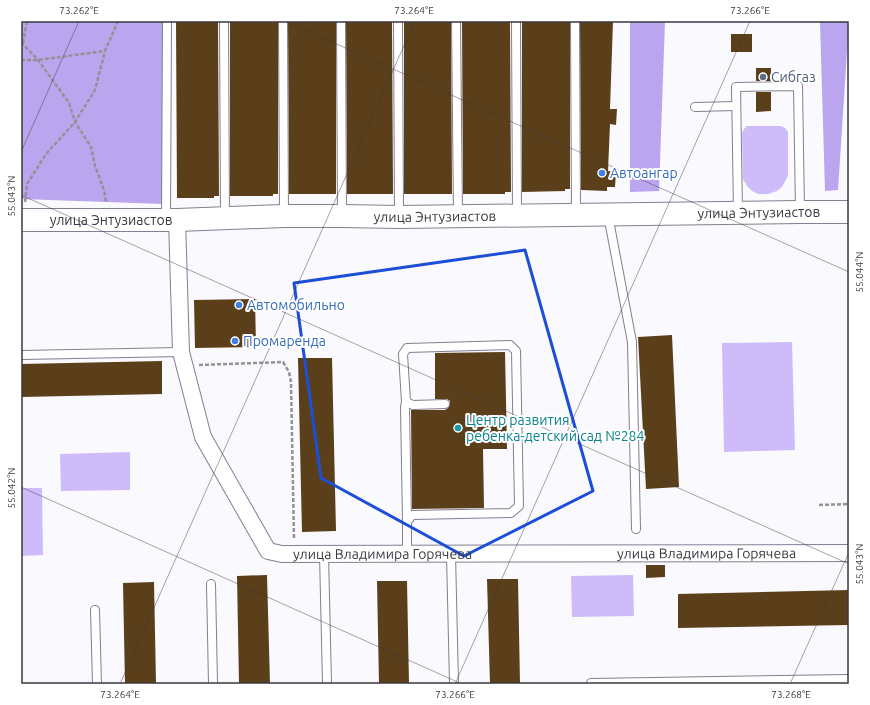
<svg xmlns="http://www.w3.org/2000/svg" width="870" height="705" font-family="Ubuntu,sans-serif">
	<rect width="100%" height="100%" fill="#faf9fd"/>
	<g fill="#cdbcf9">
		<polygon points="747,126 781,126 785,128 788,132 788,176 782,187 777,191 768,194 758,194 752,191 747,186 743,179 742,133 744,129"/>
		<polygon points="792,342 795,450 724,452 722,343"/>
		<polygon points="130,452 130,490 61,491 60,454"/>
		<polygon points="21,488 42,488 43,555 21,556"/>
		<polygon points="633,575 634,616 572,617 571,576"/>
	</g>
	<g fill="#baa5ef">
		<polygon points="21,21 163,21 164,204 21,199"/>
		<polygon points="630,21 665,21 659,191 630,192"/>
		<polygon points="820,21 849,21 838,190 825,191"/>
	</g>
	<g fill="#5a3f1a">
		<polygon points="176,21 218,21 219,196 214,196 214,198 177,198"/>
		<polygon points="230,21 278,21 278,194 273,194 273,196 230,196"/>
		<polygon points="288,21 336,21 336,194 289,194"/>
		<polygon points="346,21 392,21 393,194 347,194"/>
		<polygon points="404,21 451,21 452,194 404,194"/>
		<polygon points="462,21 510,21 511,192 505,192 505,194 463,194"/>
		<polygon points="522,21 570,21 570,189 565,189 565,191 522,192"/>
		<polygon points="580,21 613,21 610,109 617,109 616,125 610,124 608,171 616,172 615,187 607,187 607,191 581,190"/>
		<rect x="731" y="34" width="21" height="18"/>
		<rect x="756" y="68" width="15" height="13"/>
		<polygon points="756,92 771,92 771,111 756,112"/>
		<polygon points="255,299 256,347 195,348 194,300"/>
		<polygon points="672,335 679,487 646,489 638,337"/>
		<polygon points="505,352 507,449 483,449 484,508 412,509 411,410 445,410 448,408 450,404 450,401 447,399 435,399 435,353"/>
		<polygon points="298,358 332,358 336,531 302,532"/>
		<polygon points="162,361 162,394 21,397 21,364"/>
		<polygon points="646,565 665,565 665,577 646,578"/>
		<polygon points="267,575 270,684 239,684 237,576"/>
		<polygon points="487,579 518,579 520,684 490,684"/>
		<polygon points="377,581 407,581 409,684 379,684"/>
		<polygon points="154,582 156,684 125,684 123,583"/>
		<polygon points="849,590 849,625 678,628 678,594"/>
	</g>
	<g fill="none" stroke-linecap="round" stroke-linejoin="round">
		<g stroke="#837e90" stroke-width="10">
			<g id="lane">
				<polyline points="224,21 225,218"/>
				<polyline points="283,21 284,216"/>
				<polyline points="341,21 342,216"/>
				<polyline points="398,21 399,216"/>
				<polyline points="456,21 458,216"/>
				<polyline points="516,21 517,214"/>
				<polyline points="575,21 576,214"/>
				<polyline points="695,107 736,106"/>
				<polyline points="738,212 736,87 798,86 800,211"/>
				<polyline points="608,215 632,342 636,529"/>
				<polyline points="166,220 167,21"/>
				<polyline points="21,355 181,352"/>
				<polyline points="406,402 405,407 407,522"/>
				<polyline points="324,554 327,684"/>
				<polyline points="407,554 407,522 412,515 511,513 519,506 516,351 510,345 407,348 403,354 406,402 413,405 445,404"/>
				<polyline points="451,554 454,684"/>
				<polyline points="211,584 213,684"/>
				<polyline points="95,610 97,684"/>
				<polyline points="591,683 849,679"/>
			</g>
		</g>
		<g stroke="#837e90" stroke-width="18">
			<g id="street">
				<path id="s1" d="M 177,220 L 181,352 L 203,437 L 268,551 L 282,554 L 849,553"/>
			</g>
		</g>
		<g stroke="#837e90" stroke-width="24">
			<g id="secondary">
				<path id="s2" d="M 21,220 L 177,220 L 284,216 L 342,216 L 399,217 L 800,212 L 849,212"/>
			</g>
		</g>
		<g stroke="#939197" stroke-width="2.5" stroke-dasharray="4 2" stroke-linecap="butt">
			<polyline points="21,42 38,60 69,103 75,122 91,147 95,166 104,190 106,202"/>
			<polyline points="23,43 27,21"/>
			<polyline points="21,60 38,60 105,51"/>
			<polyline points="25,202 27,184 46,154 75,122 95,90 105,51 118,21"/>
			<polyline points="199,365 283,362 289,372 291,382 294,539"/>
			<polyline points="819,505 849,504"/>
		</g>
		<use href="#lane" stroke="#fff" stroke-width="8"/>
		<use href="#street" stroke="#fff" stroke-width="16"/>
		<use href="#secondary" stroke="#fff" stroke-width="22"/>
	</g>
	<path fill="none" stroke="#1d4ed8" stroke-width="3" stroke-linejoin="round" d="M 525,250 L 593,491 L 464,556 L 321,478 L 294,283 Z"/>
	<path fill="none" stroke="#3a3840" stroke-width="1" stroke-opacity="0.45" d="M 285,21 L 849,272M 21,152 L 79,21M 21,195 L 849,564M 21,487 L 462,684M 120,684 L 415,21M 455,684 L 750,21M 790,684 L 849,552"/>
	<circle fill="#5c6f8a" stroke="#fff" stroke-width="1.5" cx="763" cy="77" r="4"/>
	<g fill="#3f7fe0" stroke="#fff" stroke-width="1.5">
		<circle cx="602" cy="173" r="4"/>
		<circle cx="239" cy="305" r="4"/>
		<circle cx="235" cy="341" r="4"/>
	</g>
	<circle fill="#0f9aa8" stroke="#fff" stroke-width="1.5" cx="458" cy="428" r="4"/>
	<g text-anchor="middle" stroke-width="4" stroke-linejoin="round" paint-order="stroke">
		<g font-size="14" fill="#4e5e75" stroke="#fff" text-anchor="start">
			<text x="771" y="82">Сибгаз</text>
		</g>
		<g font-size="14" fill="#366cbe" stroke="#fff" text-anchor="start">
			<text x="610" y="178">Автоангар</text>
			<text x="247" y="310">Автомобильно</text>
			<text x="243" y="346">Промаренда</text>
		</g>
		<g font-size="14" fill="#3a3840" stroke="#fff">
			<text dy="5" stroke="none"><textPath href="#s2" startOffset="738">улица Энтузиастов</textPath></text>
			<text dy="5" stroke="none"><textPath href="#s2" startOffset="414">улица Энтузиастов</textPath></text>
			<text dy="5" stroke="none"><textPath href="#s2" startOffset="90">улица Энтузиастов</textPath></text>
			<text dy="5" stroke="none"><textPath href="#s1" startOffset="466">улица Владимира Горячева</textPath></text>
			<text dy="5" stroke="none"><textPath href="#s1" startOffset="790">улица Владимира Горячева</textPath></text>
		</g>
		<g font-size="14" fill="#0d838f" stroke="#fff" text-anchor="start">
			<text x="466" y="425">Центр развития<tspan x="466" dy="16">ребенка-детский сад №284</tspan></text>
		</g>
	</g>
	<rect width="870" height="705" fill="none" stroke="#ffffff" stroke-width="44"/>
	<rect x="22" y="22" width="826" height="661" fill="none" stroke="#3a3840" stroke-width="1.5"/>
	<g font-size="10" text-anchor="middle" fill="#3a3840">
		<text x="79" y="14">73.262°E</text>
		<text x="414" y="14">73.264°E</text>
		<text x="750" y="14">73.266°E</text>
		<text transform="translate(11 196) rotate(-90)" y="4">55.043°N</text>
		<text transform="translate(859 272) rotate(-90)" y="4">55.044°N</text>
		<text transform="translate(11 488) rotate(-90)" y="4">55.042°N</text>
		<text transform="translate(859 564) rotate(-90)" y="4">55.043°N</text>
		<text x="120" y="698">73.264°E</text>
		<text x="455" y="698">73.266°E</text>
		<text x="791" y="698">73.268°E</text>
	</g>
</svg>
